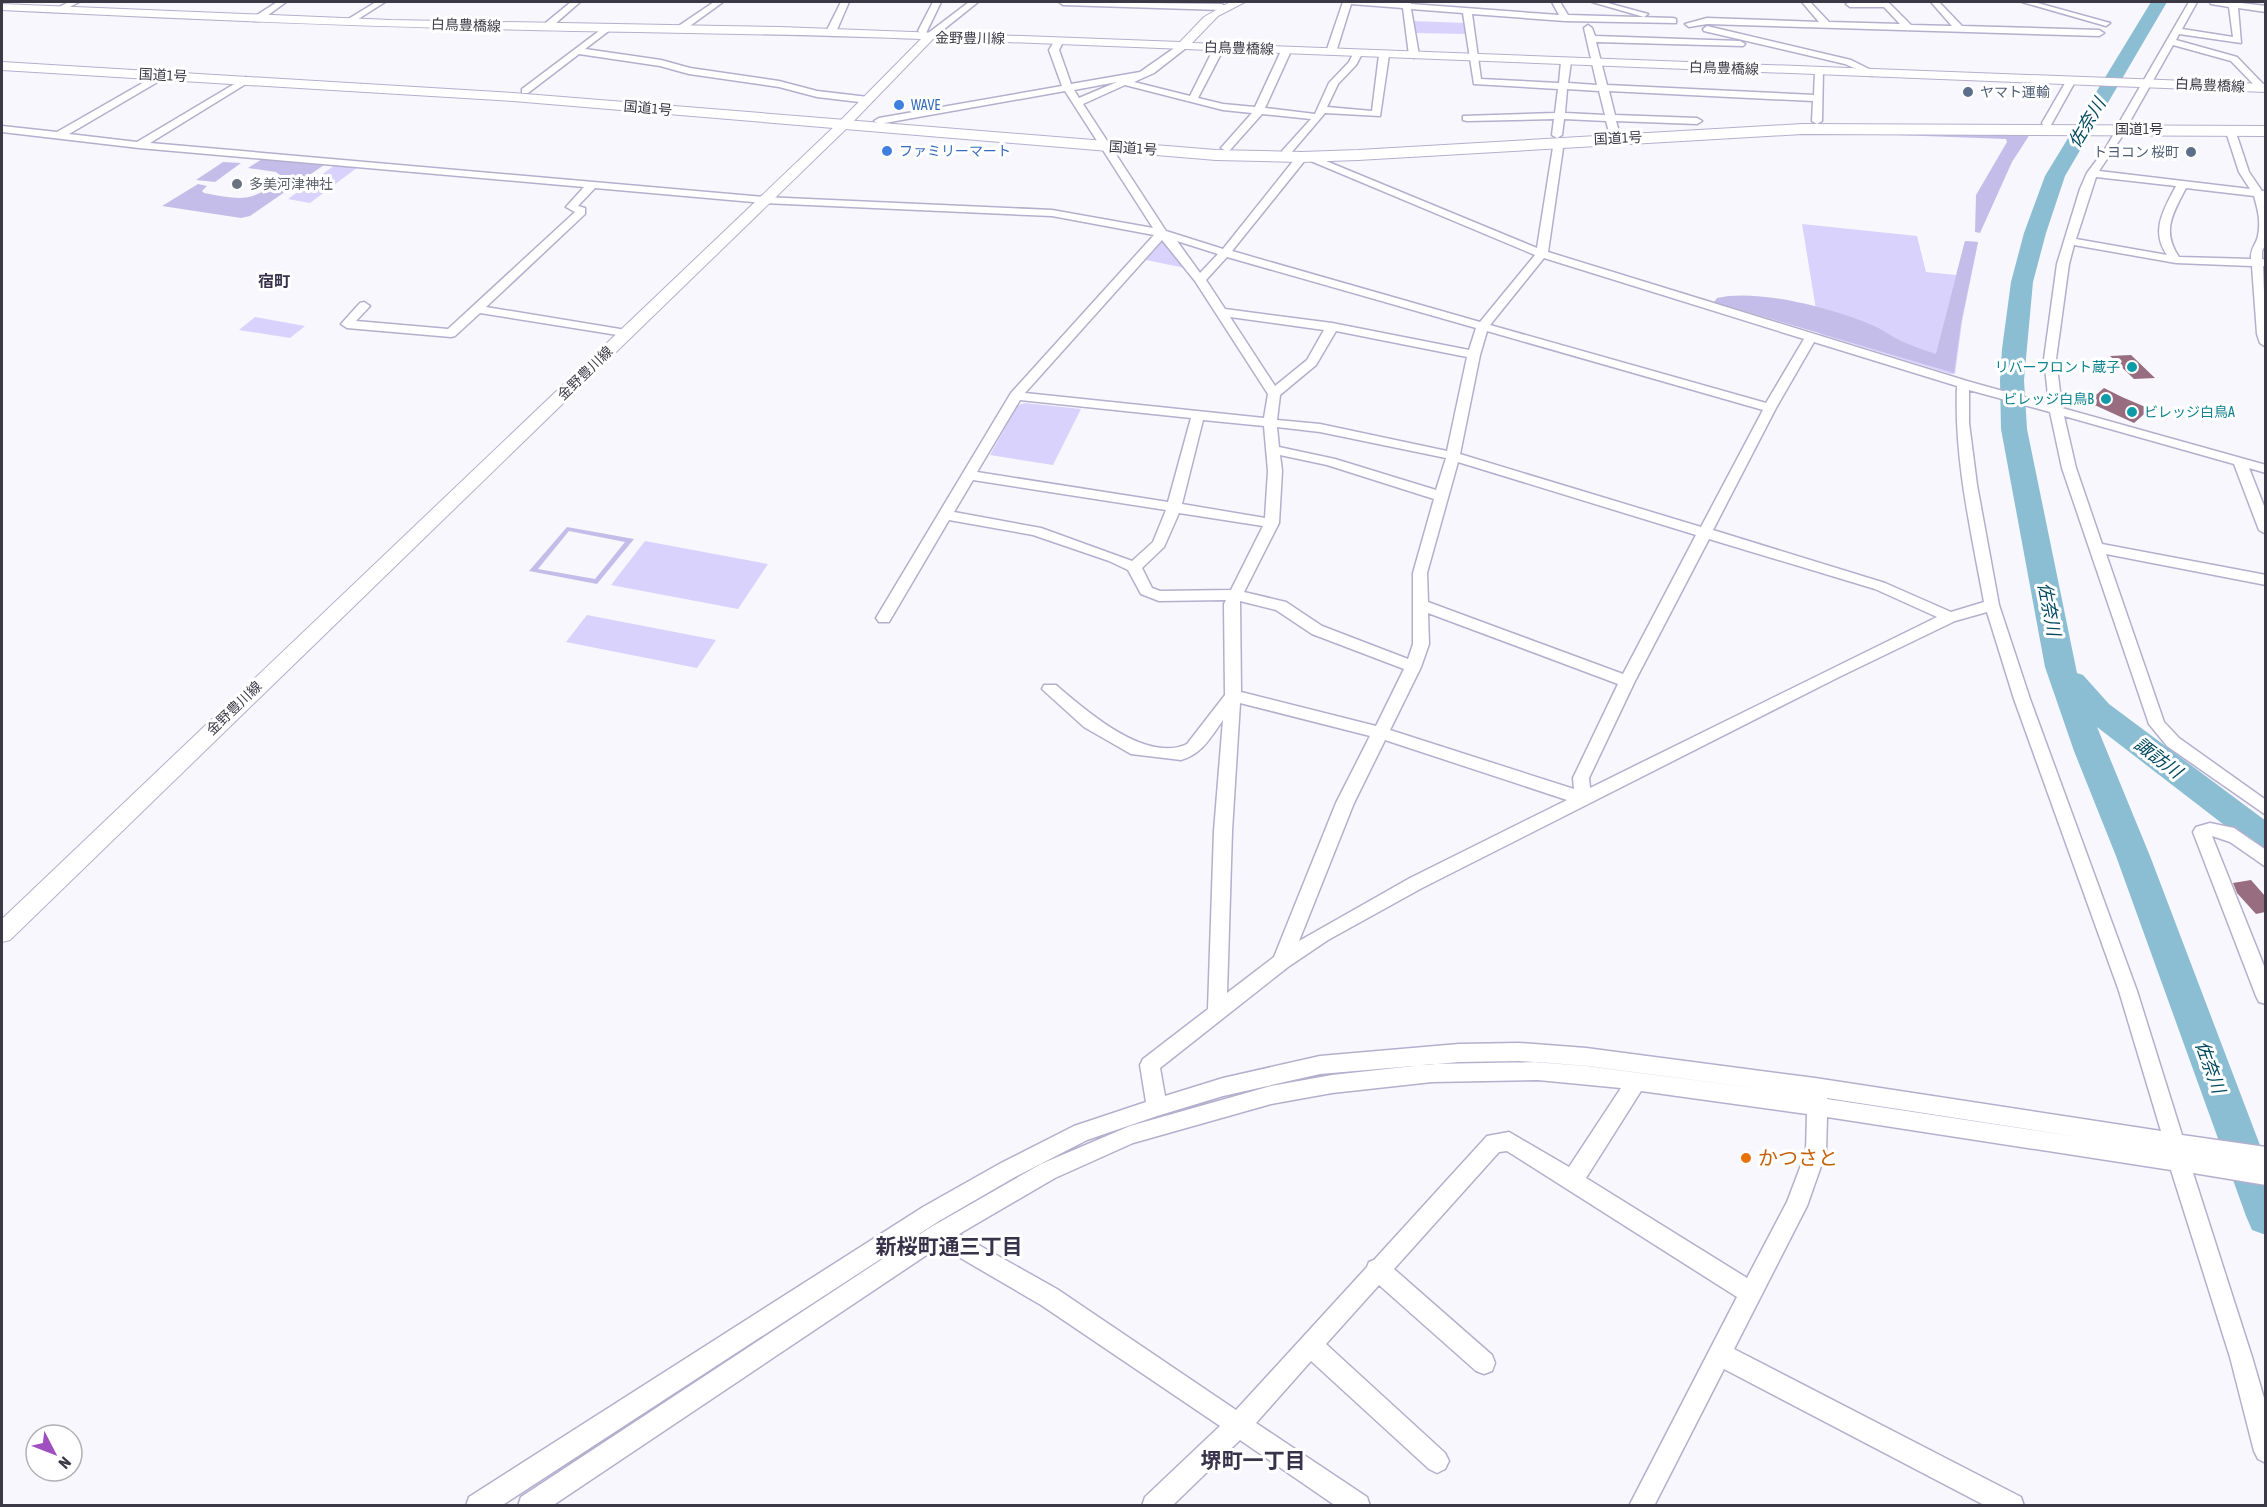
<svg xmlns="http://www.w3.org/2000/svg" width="2267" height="1507" font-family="'Asap Condensed','Noto Sans JP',sans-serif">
	<rect width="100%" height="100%" fill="#f8f7fd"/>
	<g fill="#d9d2fc">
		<polygon points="1412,21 1466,23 1467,34 1414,33"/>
		<polygon points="335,165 358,167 310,203 288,199"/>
		<polygon points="1802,224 1917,236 1926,272 1956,275 1965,241 1978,242 1962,322 1955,374 1951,374 1820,334"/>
		<polygon points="1162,242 1165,242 1185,268 1146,260"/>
		<polygon points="255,317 305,326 290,338 239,330"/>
		<polygon points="1025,403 1081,409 1053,465 990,455 1018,405"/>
		<polygon points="645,541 768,564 738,609 611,585"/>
		<polygon points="587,615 716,640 697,668 566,642"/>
	</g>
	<g fill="#c5bde9" fill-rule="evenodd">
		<polygon points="2032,131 2012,162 1980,233 1975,232 1976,195 2007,142 2006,139 1814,132"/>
		<path d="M 262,159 L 324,165 L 250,216 L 241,218 L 162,206 L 198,184 L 207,186 L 202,191 L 204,193 C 242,200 252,203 282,177 L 276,172 L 248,168 Z"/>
		<polygon points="223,162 241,163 215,182 196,180"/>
		<path d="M 1965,241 L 1978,242 L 1961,323 L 1954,373 L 1714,302 L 1717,298 C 1757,288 1835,309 1872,325 C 1882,329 1891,336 1901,341 C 1912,346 1924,350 1936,354 Z"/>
		<path d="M 567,527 L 634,539 L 597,584 L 529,571 ZM 569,531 L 625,542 L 595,579 L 538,569 Z"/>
	</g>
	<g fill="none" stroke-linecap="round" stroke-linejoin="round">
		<polygon fill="#8bbed3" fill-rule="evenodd" points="2151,2 2167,2 2065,176 2046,233 2033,282 2024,380 2027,429 2077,673 2083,675 2109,704 2266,821 2266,852 2254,848 2097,727 2150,856 2266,1161 2266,1235 2252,1230 2246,1216 2116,856 2074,751 2045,667 2001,429 2000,380 2002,349 2011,282 2024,233 2045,176"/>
	</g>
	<g fill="#986d80">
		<polygon points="2131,355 2155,378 2134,379 2110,356"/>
		<polygon points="2104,388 2122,397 2150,409 2134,423 2088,402"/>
		<polygon points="2251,880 2265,896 2265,912 2256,914 2237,893 2233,883"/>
	</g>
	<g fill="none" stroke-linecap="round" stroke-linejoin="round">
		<g stroke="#b4afcd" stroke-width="3">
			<g id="minor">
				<polygon points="69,2 79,2 60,12 53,10"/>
				<polygon points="277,2 286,2 260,21 254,21 254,17"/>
				<polygon points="376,2 385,2 352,23 345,21"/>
				<polygon points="571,2 580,2 549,29 543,29 543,25"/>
				<polygon points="714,2 723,2 683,31 677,31 677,27"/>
				<polygon points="841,2 849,2 836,32 828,34 826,32"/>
				<polygon points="933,2 941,2 926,33 920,33 918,31"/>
				<polygon points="969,2 978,2 933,38 927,38 927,34"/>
				<polygon points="1059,2 1222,4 1226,7 1222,10 1063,5"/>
				<path d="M 1343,2 L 1410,2 L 1411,4 L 1559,15 L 1552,2 L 1560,2 L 1568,15 L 1673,18 L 1676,19 L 1676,23 L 1565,21 L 1472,14 L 1481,79 L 1559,83 L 1561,62 L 1566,59 L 1571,62 L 1568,83 L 1597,85 L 1584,28 L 1588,25 L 1592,28 L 1595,36 L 1740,41 L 1745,44 L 1743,46 L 1596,42 L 1607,85 L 1814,95 L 1815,72 L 1823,70 L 1822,121 L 1817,124 L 1812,121 L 1813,101 L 1609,91 L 1615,115 L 1697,118 L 1702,121 L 1697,124 L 1616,121 L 1619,132 L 1614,135 L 1609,132 L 1606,121 L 1564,119 L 1562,135 L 1557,138 L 1552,135 L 1554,119 L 1467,121 L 1463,120 L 1463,116 L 1555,113 L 1558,89 L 1474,84 L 1463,13 L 1411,9 L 1419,55 L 1414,58 L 1409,55 L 1403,8 L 1351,4 L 1336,52 L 1328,54 L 1326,52 ZM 1567,89 L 1599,91 L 1605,115 L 1565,113 Z"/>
				<polygon points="1592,2 1604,2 1648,14 1644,17"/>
				<polygon points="1802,2 1810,2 1829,22 1900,24 1884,7 1850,7 1846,4 1850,2 1888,2 1911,25 1952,26 1931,2 1939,2 1962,26 2099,30 2104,33 2099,36 1707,24 1689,27 1685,24 1707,18 1819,22"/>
				<polygon points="2022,2 2034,2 2110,23 2106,26"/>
				<polygon points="2189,2 2197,2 2182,29 2233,37 2229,7 2211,4 2210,2 2233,2 2266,6 2266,12 2238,8 2241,43 2179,34 2176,40 2237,57 2265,86 2266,90 2259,90 2231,61 2173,45 2129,123 2120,125 2119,123"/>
				<polygon points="607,25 610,26 610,30 585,49 661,60 690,68 779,81 817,91 868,97 873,100 868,103 817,97 779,87 689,74 660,66 579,54 528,93 522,93 522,89"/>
				<polygon points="1707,26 1851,60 1877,73 1872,76 1845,64 1704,31 1703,29"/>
				<path d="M 1058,39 L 1063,42 L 1059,50 L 1071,84 L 1140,72 L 1180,44 L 1186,44 L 1186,48 L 1154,73 L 1134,82 L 1190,96 L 1214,48 L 1222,46 L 1224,48 L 1198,98 L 1223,104 L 1255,107 L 1281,51 L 1289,49 L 1291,51 L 1265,108 L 1315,114 L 1329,83 L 1349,62 L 1354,52 L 1357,51 L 1362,54 L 1356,65 L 1338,84 L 1327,107 L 1372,111 L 1379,55 L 1384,52 L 1389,55 L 1380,116 L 1325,113 L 1291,153 L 1287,154 L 1282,151 L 1311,119 L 1262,114 L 1230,150 L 1226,151 L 1221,148 L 1252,113 L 1223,110 L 1125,85 L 1083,104 L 1166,231 L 1223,249 L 1298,155 L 1309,154 L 1537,248 L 1554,141 L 1559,138 L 1564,141 L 1548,252 L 1967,381 L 2049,404 L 2044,359 L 2057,264 L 2080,189 L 2087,173 L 2105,149 L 2118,127 L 2122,126 L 2127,129 L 2099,171 L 2250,189 L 2239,172 L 2227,135 L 2236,133 L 2249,172 L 2262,191 L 2266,191 L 2266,244 L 2262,251 L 2262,259 L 2266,260 L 2266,266 L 2263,266 L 2266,347 L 2260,343 L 2257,334 L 2252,266 L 2176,263 L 2074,245 L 2069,264 L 2056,359 L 2062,408 L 2266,465 L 2266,473 L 2249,468 L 2266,511 L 2266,534 L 2259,530 L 2234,464 L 2064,416 L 2076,468 L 2102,544 L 2266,575 L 2266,585 L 2106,554 L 2164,722 L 2179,738 L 2266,800 L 2266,815 L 2167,746 L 2149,724 L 2062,468 L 2050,412 L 1969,390 L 1969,423 L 1977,485 L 1999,605 L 2030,699 L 2137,991 L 2182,1135 L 2266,1147 L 2266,1185 L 2193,1173 L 2252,1357 L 2266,1405 L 2266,1463 L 2258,1459 L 2254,1451 L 2230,1357 L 2171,1170 L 1827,1117 L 1826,1152 L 1807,1206 L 1734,1349 L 2021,1497 L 2024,1506 L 1986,1506 L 1724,1369 L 1654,1506 L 1629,1506 L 1737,1297 L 1507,1151 L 1499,1152 L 1394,1269 L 1492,1355 L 1495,1363 L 1492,1371 L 1484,1374 L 1476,1371 L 1379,1285 L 1326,1344 L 1445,1453 L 1449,1461 L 1445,1469 L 1437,1473 L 1429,1469 L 1311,1361 L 1256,1423 L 1367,1497 L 1370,1506 L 1336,1506 L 1240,1440 L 1172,1506 L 1142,1506 L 1145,1497 L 1220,1426 L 1041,1305 L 940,1246 L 552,1506 L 518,1506 L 521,1497 L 931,1227 L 1041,1164 L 1130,1126 L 1271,1086 L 1332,1075 L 1432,1064 L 1538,1062 L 1588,1066 L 1808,1095 L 1586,1066 L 1519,1061 L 1459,1062 L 1320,1074 L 1223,1096 L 1157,1116 L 1087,1140 L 1015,1177 L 939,1221 L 501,1506 L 466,1506 L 469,1497 L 923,1207 L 1001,1163 L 1074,1126 L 1146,1102 L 1140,1065 L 1143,1059 L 1208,1009 L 1214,831 L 1223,720 C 1211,737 1202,754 1181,760 L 1131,754 L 1084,727 L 1042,689 L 1044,685 L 1056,685 C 1085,710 1146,764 1187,744 L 1225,695 L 1224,604 L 1226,600 L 1159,601 L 1141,594 L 1128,570 L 1109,561 L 1033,535 L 949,520 L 889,622 L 879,622 L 876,618 L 1011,393 L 1154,235 L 1052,216 L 764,203 L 595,188 L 578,206 L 585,208 L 585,214 L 486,307 L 626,330 L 630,331 L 630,337 L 480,313 L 455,336 L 451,337 L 347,328 L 341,324 L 360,303 L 364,302 L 370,306 L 356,321 L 448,329 L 575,212 L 566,207 L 584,187 L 139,148 L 2,132 L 2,126 L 57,132 L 160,73 L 166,73 L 166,77 L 69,134 L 137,142 L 246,77 L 251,80 L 249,82 L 150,143 L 764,197 L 1052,210 L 1153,228 L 1065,91 L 879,124 L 874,121 L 879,118 L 1062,86 L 1049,50 L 1055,40 ZM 1117,82 L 1079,98 L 1074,90 ZM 1306,159 L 1535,255 L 1480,322 L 1232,251 ZM 2096,177 L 2176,186 C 2164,209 2150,231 2167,255 L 2076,239 ZM 2186,188 L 2254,196 C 2258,210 2261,221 2258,236 C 2256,245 2250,249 2251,259 L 2179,257 C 2161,231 2173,213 2186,188 ZM 1162,240 L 1195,281 L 1268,394 L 1264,418 L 1025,393 ZM 1177,241 L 1218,254 L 1200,273 ZM 1227,257 L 1476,328 L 1469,350 L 1332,323 L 1225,309 L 1206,280 ZM 1544,258 L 1804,339 L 1766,403 L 1490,325 ZM 1230,317 L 1324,330 L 1307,360 L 1275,386 ZM 1336,331 L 1467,357 L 1447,451 L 1320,424 L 1277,420 L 1280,395 L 1316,365 ZM 1487,331 L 1763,410 L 1701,527 L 1460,454 L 1480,355 ZM 1814,342 L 1957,386 C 1954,459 1971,531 1984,602 L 1951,612 L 1885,583 L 1713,530 L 1776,408 ZM 1020,400 L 1191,418 L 1168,502 L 977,472 ZM 1203,420 L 1264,426 L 1268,471 L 1265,518 L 1182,504 ZM 1277,427 L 1320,432 L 1446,458 L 1436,490 L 1335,459 L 1279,447 ZM 1280,455 L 1327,465 L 1434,499 L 1413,573 L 1413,644 L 1408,659 L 1322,626 L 1286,602 L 1244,592 L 1279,523 L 1282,471 ZM 1458,462 L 1696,535 L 1623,674 L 1428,602 L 1427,573 ZM 973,480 L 1166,510 L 1153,542 L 1132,561 L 1041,528 L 954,512 ZM 1179,513 L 1263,526 L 1231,590 L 1160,591 L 1152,588 L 1142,568 L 1164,547 ZM 1709,539 L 1875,589 L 1937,617 L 1590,788 L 1589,778 L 1635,681 ZM 1240,601 L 1276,610 L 1312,634 L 1404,669 L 1376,726 L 1241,692 ZM 1987,612 L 2014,699 L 2119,991 L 2161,1131 L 1815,1078 L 1586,1048 L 1519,1043 L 1459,1044 L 1320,1056 L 1223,1078 L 1165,1096 L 1160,1068 L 1288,967 L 1328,940 L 1422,888 L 1839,677 L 1955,621 ZM 1428,613 L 1618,684 L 1573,778 L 1574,789 L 1390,730 L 1421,667 L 1429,644 ZM 1240,703 L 1370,736 L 1336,803 L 1274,957 L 1227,993 L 1232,831 ZM 1385,740 L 1567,800 L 1410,878 L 1299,941 L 1354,803 ZM 1538,1080 L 1621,1088 L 1569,1167 L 1509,1132 L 1487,1136 L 1374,1260 L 1369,1262 L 1367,1267 L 1236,1410 L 1057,1289 L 959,1234 L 1055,1178 L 1133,1143 L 1271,1104 L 1332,1093 L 1432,1082 ZM 1641,1091 L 1807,1114 L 1806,1152 L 1787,1202 L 1747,1278 L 1586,1178 ZM 1827,1098 L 2079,1137 L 1827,1099 Z"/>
				<polygon points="2068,78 2076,80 2051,125 2043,125 2042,123"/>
				<polygon points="2210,823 2234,828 2266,850 2266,867 2230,842 2212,836 2266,971 2266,1004 2259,1002 2256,996 2193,832 2196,827"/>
			</g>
		</g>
		<g stroke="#b4afcd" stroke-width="2">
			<path id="major" d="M 1230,2 L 1245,2 L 1218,16 L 1192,43 L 2266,84 L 2266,92 L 933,39 L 847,128 L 10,940 L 2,942 L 2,919 L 839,122 L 921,39 C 776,33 631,33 487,29 C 325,25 163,18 2,10 L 2,4 L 391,20 L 780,27 L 1180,42 L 1204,17 Z"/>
		</g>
		<g stroke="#b4afcd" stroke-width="2">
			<polygon id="highway" points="2,62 513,93 1216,150 1302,152 1358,150 1802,124 2266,126 2266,136 1802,134 1358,160 1302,162 1216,160 513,101 2,70"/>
		</g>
		<use href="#minor" fill="#fff" fill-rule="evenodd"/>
		<use href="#major" fill="#fff" fill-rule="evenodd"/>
		<use href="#highway" fill="#fff" fill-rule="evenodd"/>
	</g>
	<g fill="#5c6f8a" stroke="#fff" stroke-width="2">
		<circle cx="1968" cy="92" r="6"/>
		<circle cx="2191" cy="152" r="6"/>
	</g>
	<g fill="#3f7fe0" stroke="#fff" stroke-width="2">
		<circle cx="899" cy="105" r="6"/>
		<circle cx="887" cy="151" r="6"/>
	</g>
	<circle fill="#6b7280" stroke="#fff" stroke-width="2" cx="237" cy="184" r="6"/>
	<g fill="#0f9aa8" stroke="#fff" stroke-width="2">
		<circle cx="2132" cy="367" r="6"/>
		<circle cx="2106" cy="399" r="6"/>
		<circle cx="2132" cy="412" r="6"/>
	</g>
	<circle fill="#e8710a" stroke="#fff" stroke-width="2" cx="1746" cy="1158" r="6"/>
	<g text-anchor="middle" stroke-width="6" stroke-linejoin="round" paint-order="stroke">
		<g font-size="14" fill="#3b3945" stroke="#fff">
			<text transform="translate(466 25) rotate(2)" y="5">白鳥豊橋線</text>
			<text transform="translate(970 38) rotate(1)" y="5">金野豊川線</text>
			<text transform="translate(1239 48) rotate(2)" y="5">白鳥豊橋線</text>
			<text transform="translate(1724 68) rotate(2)" y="5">白鳥豊橋線</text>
			<text transform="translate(163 75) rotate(3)" y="5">国道1号</text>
			<text transform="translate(2210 85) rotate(3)" y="5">白鳥豊橋線</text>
			<text transform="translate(648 108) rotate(5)" y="5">国道1号</text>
			<text x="2139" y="134">国道1号</text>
			<text transform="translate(1618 138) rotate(-3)" y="5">国道1号</text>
			<text transform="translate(1133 148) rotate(4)" y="5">国道1号</text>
			<text transform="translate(585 373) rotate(-44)" y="5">金野豊川線</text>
			<text transform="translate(234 708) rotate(-44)" y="5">金野豊川線</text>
		</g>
		<g font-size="14" fill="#4e5e75" stroke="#fff" text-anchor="start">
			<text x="1980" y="97">ヤマト運輸</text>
			<text x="2179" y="157" text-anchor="end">トヨコン 桜町</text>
		</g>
		<g font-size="14" fill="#366cbe" stroke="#fff" text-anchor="start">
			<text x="911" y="110">WAVE</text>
			<text x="899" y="156">ファミリーマート</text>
		</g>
		<g font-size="14" fill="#5b616d" stroke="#fff" text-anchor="start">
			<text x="249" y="189">多美河津神社</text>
		</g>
		<g font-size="14" fill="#0d838f" stroke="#fff" text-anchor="end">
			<text x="2120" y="372">リバーフロント蔵子</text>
			<text x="2094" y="404">ビレッジ白鳥B</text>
			<text x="2144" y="417" text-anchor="start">ビレッジ白鳥A</text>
		</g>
		<g font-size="16" font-weight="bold" fill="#38334b" stroke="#fff">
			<text x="274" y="287">宿町</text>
		</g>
		<g font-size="18" font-style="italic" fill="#00495f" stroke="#fff">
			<text transform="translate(2087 123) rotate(-59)" y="6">佐奈川</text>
			<text transform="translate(2049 609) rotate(79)" y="6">佐奈川</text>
			<text transform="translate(2158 758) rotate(37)" y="6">諏訪川</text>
			<text transform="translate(2210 1067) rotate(70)" y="6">佐奈川</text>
		</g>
		<g font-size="20" fill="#c56008" stroke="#fff" text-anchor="start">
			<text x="1758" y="1165">かつさと</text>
		</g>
		<g font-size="21" font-weight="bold" fill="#38334b" stroke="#fff">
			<text x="949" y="1254">新桜町通三丁目</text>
			<text x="1253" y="1468">堺町一丁目</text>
		</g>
	</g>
	<rect width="2267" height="1507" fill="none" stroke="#3b3945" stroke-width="6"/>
	<g transform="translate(54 1453) rotate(132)"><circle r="28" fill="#ffffff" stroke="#b1b0b5" stroke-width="1.5"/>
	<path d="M0-4.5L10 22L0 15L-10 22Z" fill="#a04fbf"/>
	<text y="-9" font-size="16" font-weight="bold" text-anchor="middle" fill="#3b3945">N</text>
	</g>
</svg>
